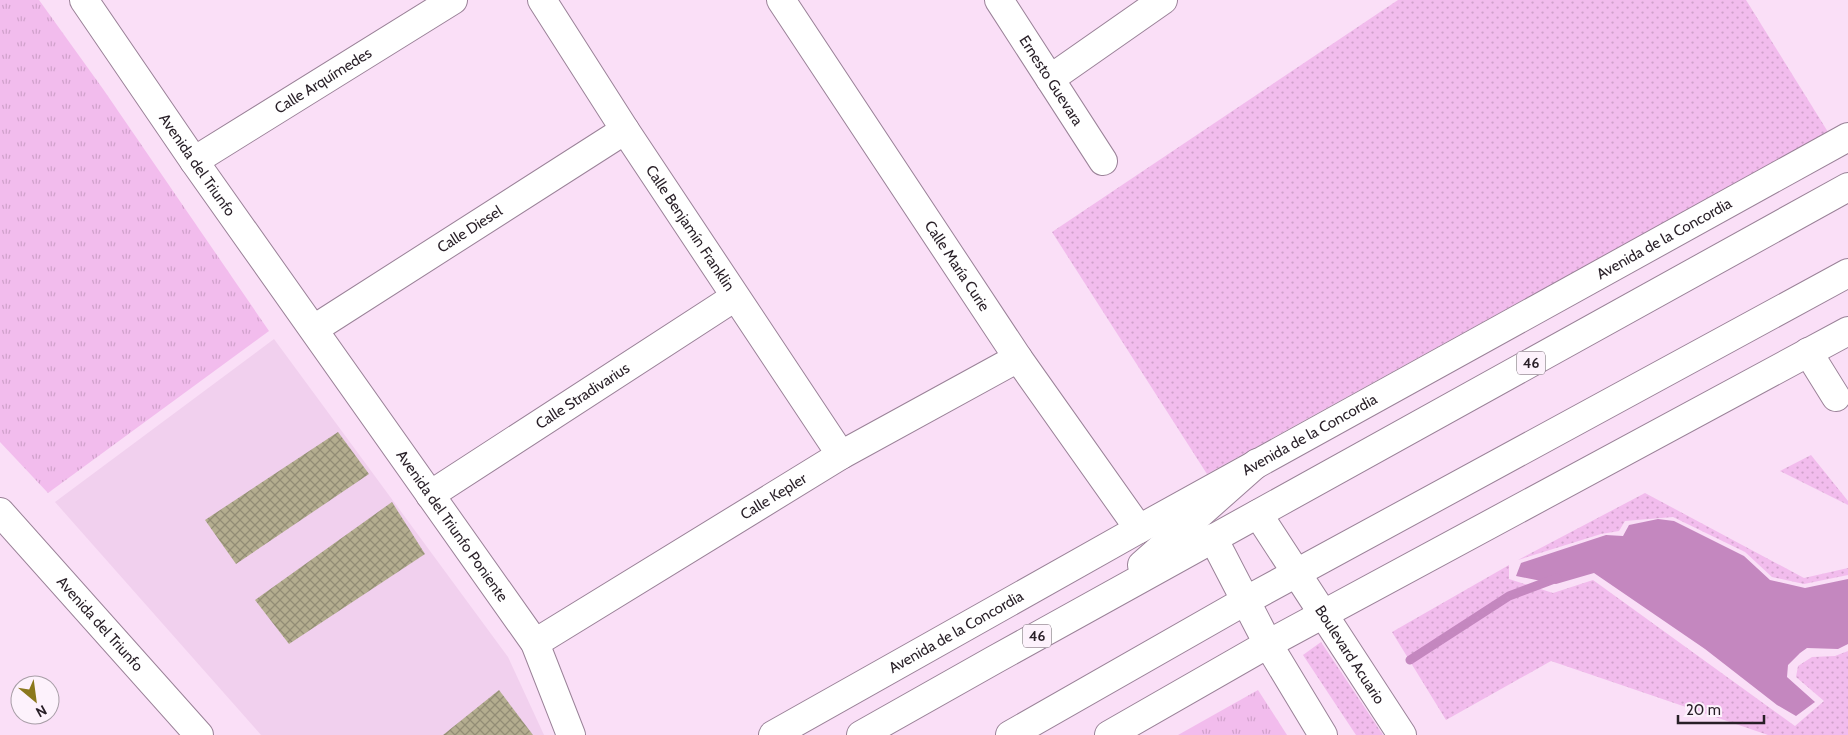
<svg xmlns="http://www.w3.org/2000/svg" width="1848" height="735" font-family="Cabin,sans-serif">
	<defs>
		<pattern id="grass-dots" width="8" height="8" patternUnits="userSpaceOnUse" patternTransform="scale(1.25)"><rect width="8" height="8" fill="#f2bced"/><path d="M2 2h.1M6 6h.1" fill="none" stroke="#d0a1cb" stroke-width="1.8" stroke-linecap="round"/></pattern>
		<pattern id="park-tufts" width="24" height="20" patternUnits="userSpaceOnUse" patternTransform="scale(1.25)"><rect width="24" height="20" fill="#f2bced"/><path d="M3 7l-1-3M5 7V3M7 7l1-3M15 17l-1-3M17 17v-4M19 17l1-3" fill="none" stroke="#d0a1cb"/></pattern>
		<pattern id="building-cross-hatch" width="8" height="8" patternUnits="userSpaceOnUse" patternTransform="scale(1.25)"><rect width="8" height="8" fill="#b4ad8f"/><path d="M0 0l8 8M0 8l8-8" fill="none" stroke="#928c75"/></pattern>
	</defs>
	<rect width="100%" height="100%" fill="#fadff7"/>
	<polygon fill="#f1d0ee" points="274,339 508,657 544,735 261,735 55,502"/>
	<g fill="url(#grass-dots)">
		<polygon points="1398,0 1746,0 1828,132 1207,474 1052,232"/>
		<polygon points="1811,455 1848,501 1848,505 1780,471"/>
		<polygon points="1645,493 1804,578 1848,568 1848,575 1804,584 1772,577 1745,552 1673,517 1625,521 1619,531 1601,534 1518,560"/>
		<polygon points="1509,565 1509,579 1553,593 1593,580 1795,726 1824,701 1796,677 1798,666 1812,657 1835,656 1848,651 1848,735 1768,735 1551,661 1446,720 1392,632"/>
		<polygon points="1321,642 1383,735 1356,735 1303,655"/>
	</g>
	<g fill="url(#park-tufts)">
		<polygon points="0,0 39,0 103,89 269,331 48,493 0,442"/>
		<polygon points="1258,690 1287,735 1178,735"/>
	</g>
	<polygon fill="#c487bf" points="1658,519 1674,521 1744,556 1770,580 1805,588 1848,579 1848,644 1838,649 1807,648 1800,653 1788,665 1787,677 1815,702 1796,716 1777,705 1705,649 1594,573 1556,584 1516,576 1521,563 1606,535 1623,536 1629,525"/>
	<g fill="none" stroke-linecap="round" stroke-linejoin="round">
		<polyline stroke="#c487bf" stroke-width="9" points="1410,660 1509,596 1557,578"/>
	</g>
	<g fill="url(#building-cross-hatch)">
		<polygon points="338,432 369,474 236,564 205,520"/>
		<polygon points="392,502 425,554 289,644 255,600"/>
		<polygon points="499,690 533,735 443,735"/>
	</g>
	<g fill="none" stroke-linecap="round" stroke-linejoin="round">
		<g stroke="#9a8298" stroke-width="30">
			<g id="minor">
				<path id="s1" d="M 84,0 L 194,161 L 535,643 L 571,735"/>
				<path id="s2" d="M 542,0 L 625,130 L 841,455"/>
				<path id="s3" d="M 781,0 L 1018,358 L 1139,529"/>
				<path id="s4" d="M 999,0 L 1103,161"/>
				<polyline points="1050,79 1163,0"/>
				<path id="s5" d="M 194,161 L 453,0"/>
				<path id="s6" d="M 314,329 L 625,130"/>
				<polyline points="1808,352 1836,397"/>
				<path id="s7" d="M 430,495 L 735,297"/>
				<path id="s8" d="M 0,512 L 199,735"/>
				<path id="s9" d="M 1258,514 L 1402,735"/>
				<polyline points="1213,538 1268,644 1323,735"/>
				<path id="s10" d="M 535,643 L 841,455 L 1018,358"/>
				<path id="s11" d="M 773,735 L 1139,529 L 1848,137"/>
				<polyline points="1109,735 1268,644 1848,331"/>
			</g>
		</g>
		<g stroke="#9a8298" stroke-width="30">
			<g id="major">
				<polyline points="1142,565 1257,463"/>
				<polyline points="861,735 994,660 1848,187"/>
				<polyline points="1010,735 1245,601 1848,273"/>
			</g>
		</g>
		<use href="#minor" stroke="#fff" stroke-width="28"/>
		<use href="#major" stroke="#fff" stroke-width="28"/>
	</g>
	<g text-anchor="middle" stroke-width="4.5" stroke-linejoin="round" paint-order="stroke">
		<g fill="#fdf2fc" stroke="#685e67" stroke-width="1">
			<rect x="1517" y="351.5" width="28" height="23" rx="4"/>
			<rect x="1023" y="624.5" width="28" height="23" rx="4"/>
		</g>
		<g font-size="14" font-weight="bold" fill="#281f27">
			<text x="1531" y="368">46</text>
			<text x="1037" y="641">46</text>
		</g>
		<g font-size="15" fill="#281f27" stroke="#fdf2fc">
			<text dy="5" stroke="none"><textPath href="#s5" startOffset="152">Calle Arquímedes</textPath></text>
			<text dy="5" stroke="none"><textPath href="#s4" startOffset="96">Ernesto Guevara</textPath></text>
			<text dy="5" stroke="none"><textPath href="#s1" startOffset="200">Avenida del Triunfo</textPath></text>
			<text dy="5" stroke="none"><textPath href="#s6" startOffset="185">Calle Diesel</textPath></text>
			<text dy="5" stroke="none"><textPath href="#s2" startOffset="272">Calle Benjamín Franklin</textPath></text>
			<text dy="5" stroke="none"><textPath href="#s11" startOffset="1020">Avenida de la Concordia</textPath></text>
			<text dy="5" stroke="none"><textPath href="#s3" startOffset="319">Calle María Curie</textPath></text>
			<text dy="5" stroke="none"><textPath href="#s7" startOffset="182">Calle Stradivarius</textPath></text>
			<text dy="5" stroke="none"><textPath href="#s11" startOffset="615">Avenida de la Concordia</textPath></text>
			<text dy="5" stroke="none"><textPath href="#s10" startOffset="280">Calle Kepler</textPath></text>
			<text dy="5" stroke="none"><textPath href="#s1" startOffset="642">Avenida del Triunfo Poniente</textPath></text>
			<text dy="5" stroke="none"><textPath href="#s8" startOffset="150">Avenida del Triunfo</textPath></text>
			<text dy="5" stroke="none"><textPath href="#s11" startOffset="210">Avenida de la Concordia</textPath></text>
			<text dy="5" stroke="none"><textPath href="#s9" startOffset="168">Boulevard Acuario</textPath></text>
		</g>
	</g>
	<g transform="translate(35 700) rotate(151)"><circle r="24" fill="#fdf2fc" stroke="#a89ea7"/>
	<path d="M0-4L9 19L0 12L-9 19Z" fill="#8b781d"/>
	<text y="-8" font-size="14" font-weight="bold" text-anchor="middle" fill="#281f27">N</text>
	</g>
	<path d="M1678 715v8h86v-8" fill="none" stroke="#281f27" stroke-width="2.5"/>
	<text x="1686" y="715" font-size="15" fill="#281f27" stroke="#fdf2fc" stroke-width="4" paint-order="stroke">20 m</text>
</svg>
